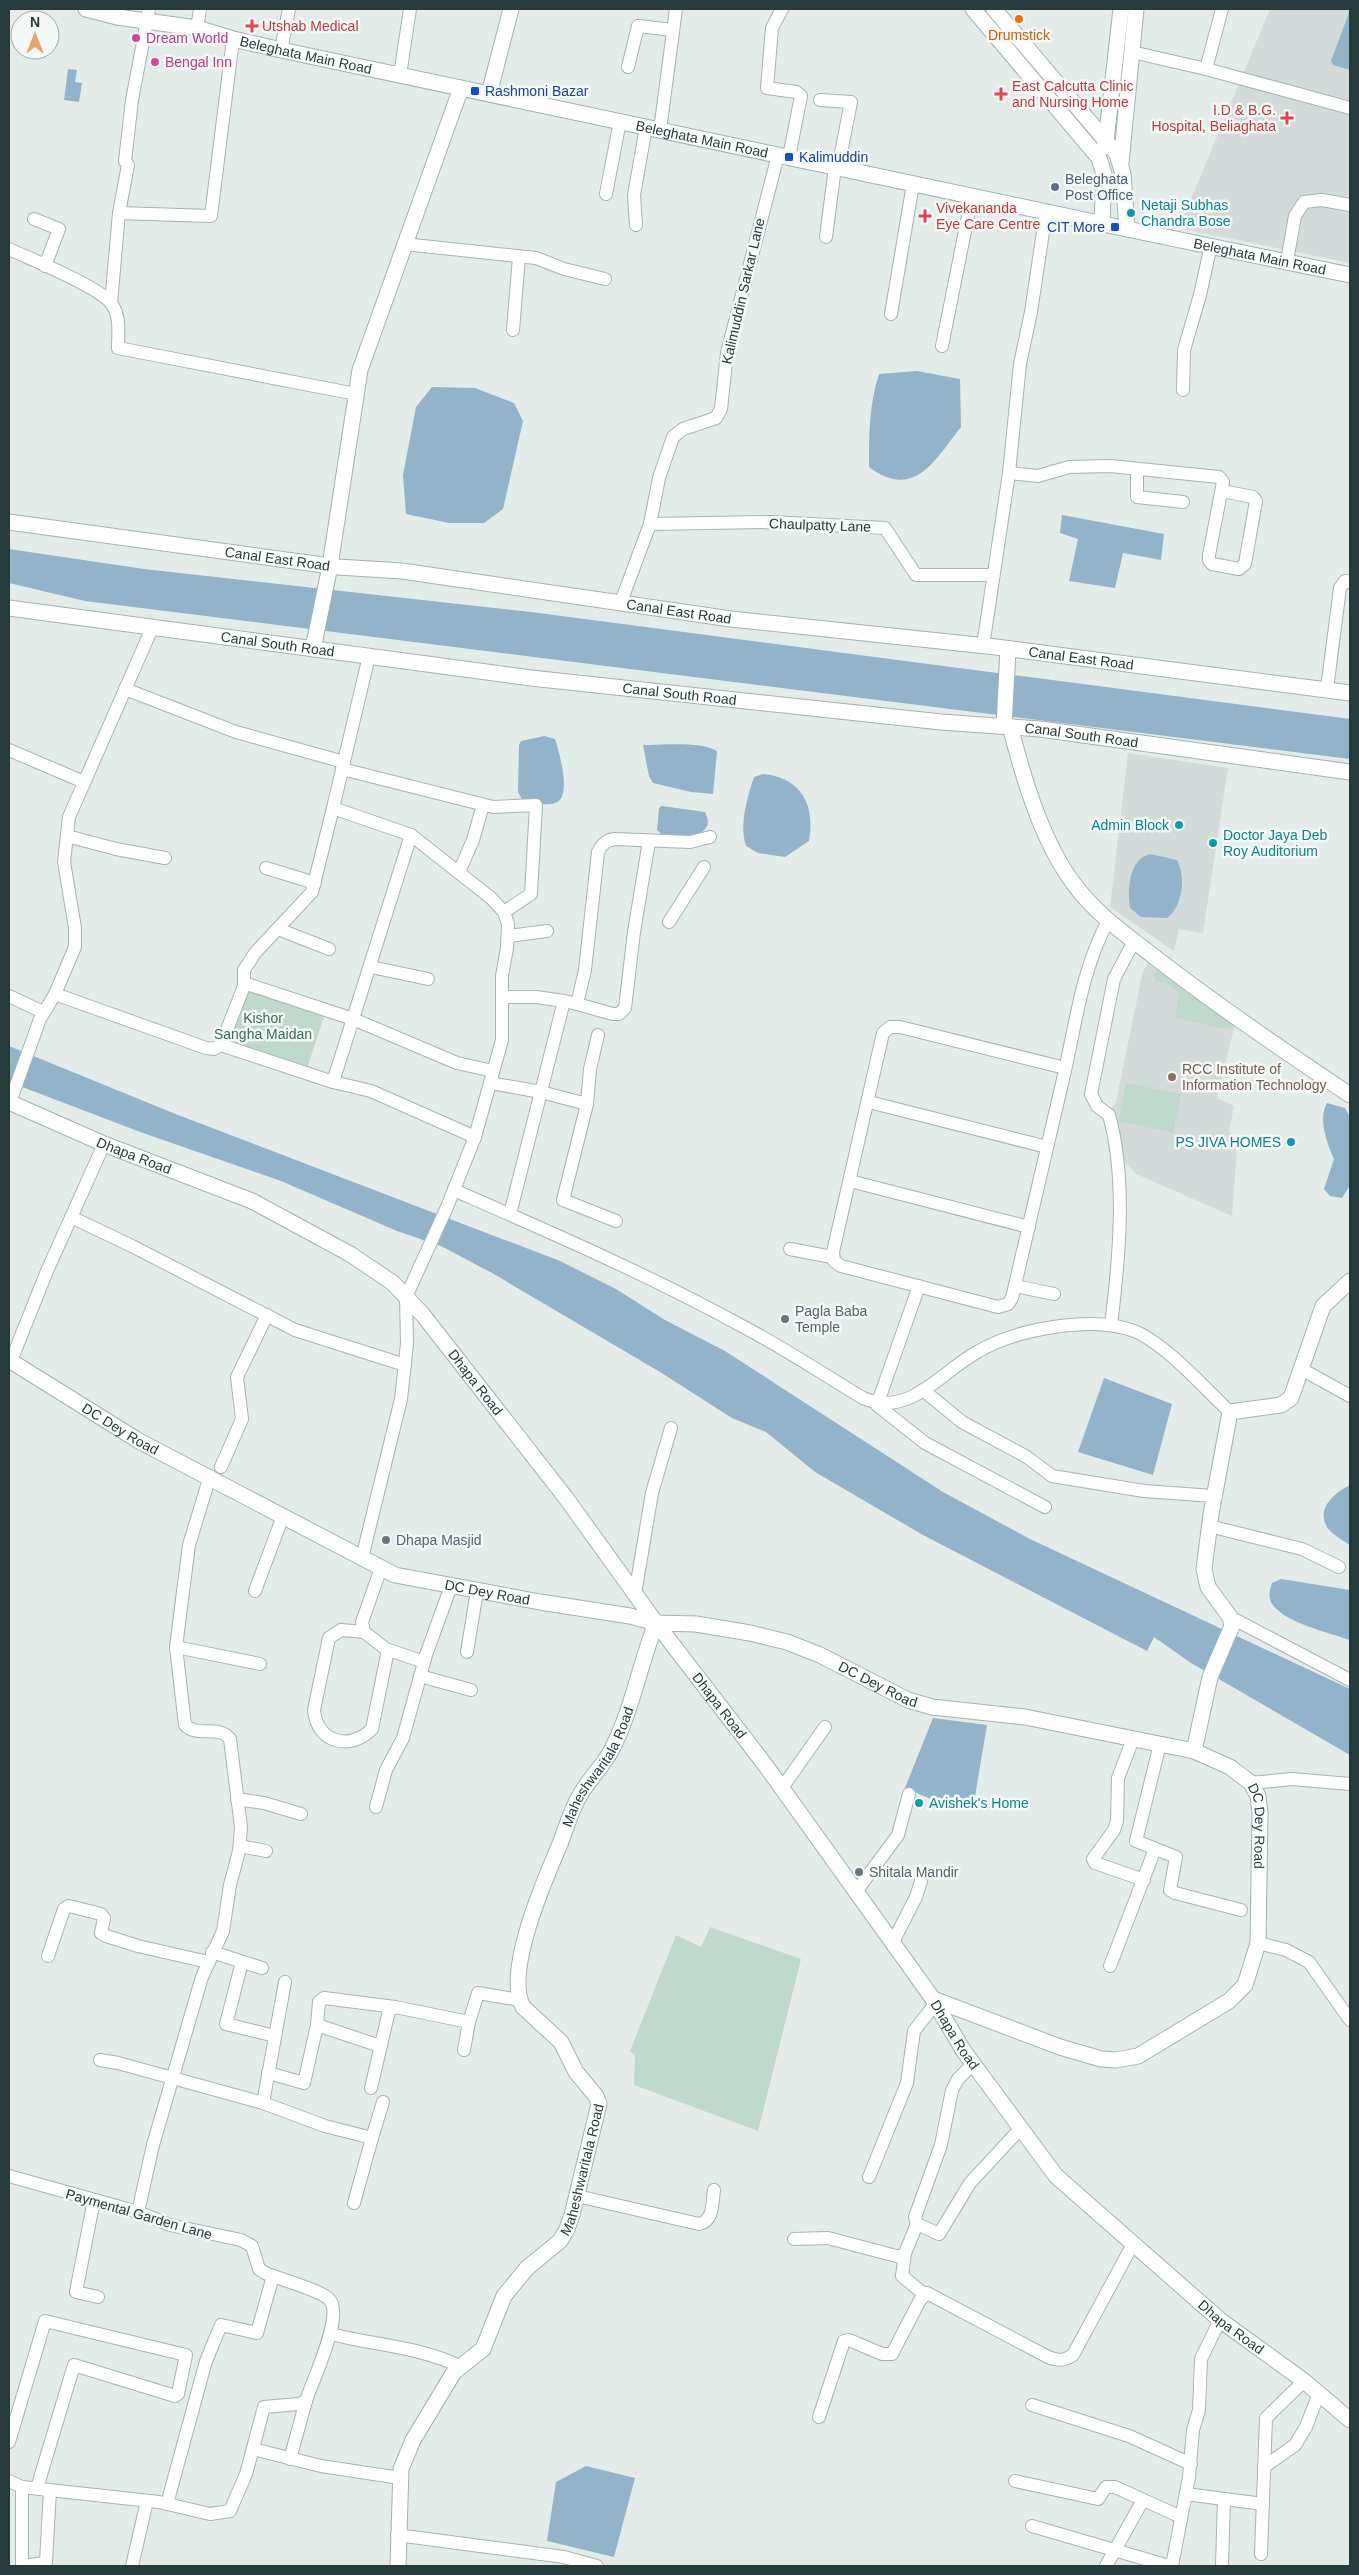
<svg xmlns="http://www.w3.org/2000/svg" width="1359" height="2575" font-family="Helvetica,sans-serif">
	<rect width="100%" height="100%" fill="#e4ecea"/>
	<g fill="#d2dbd9">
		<polygon points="1270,9 1350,9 1350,263 1179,228"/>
		<polygon points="1128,753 1228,768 1203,933 1179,929 1174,951 1110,907"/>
		<polygon points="1149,959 1235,1024 1217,1098 1234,1106 1229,1131 1234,1138 1237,1150 1232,1216 1136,1174 1122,1159 1111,1109 1116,1102 1142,975"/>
	</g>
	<g fill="#bfdacd">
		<polygon points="1159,969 1233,1021 1232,1028 1225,1029 1175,1018 1179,993 1169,984 1156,982 1154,975"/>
		<polygon points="246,986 325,1014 306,1071 222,1046"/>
		<polygon points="1126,1083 1181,1094 1173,1133 1118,1121"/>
		<polygon points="710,1927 801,1959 758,2131 634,2085 635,2056 630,2051 676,1935 701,1947"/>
	</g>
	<g fill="#92b3ca">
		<polygon points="1350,10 1350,70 1333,65 1331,61"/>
		<polygon points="68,69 77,70 75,82 82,83 79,102 64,100"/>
		<path d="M 917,371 L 960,379 L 961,427 C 935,460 914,501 869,467 C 869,435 869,405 879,374 Z"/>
		<polygon points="432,387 475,388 514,403 523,421 503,509 484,523 449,523 406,514 403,475 416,407"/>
		<polygon points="1062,515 1164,534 1161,560 1123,553 1115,588 1069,581 1078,539 1060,533"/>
		<polygon points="9,549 144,569 531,612 1350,719 1350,759 85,601 9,583"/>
		<path d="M 544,736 L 555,739 L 557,745 C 560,757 572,798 555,803 C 546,806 534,803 524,803 L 518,792 L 519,745 L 521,741 Z"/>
		<path d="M 643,745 C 663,745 702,741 717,751 L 713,794 L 691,792 L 653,783 L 649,776 Z"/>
		<path d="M 763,774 C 802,778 815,805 809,841 L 785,857 L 758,853 L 746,846 C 739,825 747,798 754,777 Z"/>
		<path d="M 662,806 L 705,812 C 719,839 677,838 661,834 L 657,830 L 659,808 Z"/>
		<path d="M 1150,854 L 1177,860 C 1186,877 1183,906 1167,918 L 1141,917 L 1130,908 C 1127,889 1129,859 1150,854 Z"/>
		<polygon points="9,1046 173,1113 560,1261 616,1289 665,1320 725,1351 943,1492 1030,1539 1350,1689 1350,1755 1191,1663 1154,1637 1147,1651 923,1535 815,1472 766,1432 732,1418 660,1372 492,1273 441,1246 397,1231 281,1181 143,1133 9,1082"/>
		<path d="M 1327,1103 L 1345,1108 L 1350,1117 L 1350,1185 L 1342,1198 L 1330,1196 L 1324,1189 L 1334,1159 C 1327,1143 1318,1119 1327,1103 Z"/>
		<polygon points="1104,1378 1172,1404 1153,1475 1078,1452"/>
		<path d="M 1350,1485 L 1350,1545 C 1343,1540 1329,1533 1326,1525 C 1317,1507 1336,1492 1350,1485 Z"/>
		<path d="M 1281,1579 L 1350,1590 L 1350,1640 C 1330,1633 1281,1622 1271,1602 C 1268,1596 1270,1589 1272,1583 Z"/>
		<polygon points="933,1718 987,1725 973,1808 933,1800 905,1788"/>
		<polygon points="586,2466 635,2478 614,2557 547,2541 556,2482"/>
	</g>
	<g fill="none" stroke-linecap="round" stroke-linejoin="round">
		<g stroke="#a7b3b2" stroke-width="14">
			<g id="street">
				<polyline points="782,9 772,28 767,88 796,92 801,96 789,157"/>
				<polyline points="147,19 149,9"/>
				<polyline points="197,28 200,9"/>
				<polyline points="281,50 289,9"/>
				<polyline points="1132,52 1206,69 1222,9"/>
				<polyline points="628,67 638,26 673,30"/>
				<polyline points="1206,69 1350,108"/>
				<polyline points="400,75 410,9"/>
				<polyline points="820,100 851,102 838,168"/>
				<polyline points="660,130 676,9"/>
				<polyline points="606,194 620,121"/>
				<polyline points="119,213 211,216 233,39"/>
				<polyline points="34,219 59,229 45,266"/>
				<polyline points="636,225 634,195 646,127"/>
				<polyline points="826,237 835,167"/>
				<polyline points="404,244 536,258 564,269 605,279"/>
				<path d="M 9,249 C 31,259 99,287 111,303 C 121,316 118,333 118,348 L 356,394"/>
				<polyline points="1287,261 1295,216 1304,202 1322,200 1350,205"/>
				<polyline points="111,303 119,213 128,165 125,161 132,100 147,21"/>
				<polyline points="891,314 913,184"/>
				<polyline points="513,330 519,257"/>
				<polyline points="942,346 972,196"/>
				<polyline points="1183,390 1184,350 1200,295 1211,245"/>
				<polyline points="1137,469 1137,497 1183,502"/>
				<polyline points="1009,473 1038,476 1069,467 1110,466 1219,477 1223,482 1209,555 1209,560 1212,564 1239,569 1245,564 1256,501 1253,497 1222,491"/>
				<polyline points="650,524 771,522 885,528 916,575 993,575"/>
				<polyline points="621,602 650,524 659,478 673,437 683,429 716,418 721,409 727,353 778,155"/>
				<polyline points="983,646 1009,473 1020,364 1031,312 1046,212"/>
				<polyline points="125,689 236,732 344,762"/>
				<polyline points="1327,689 1340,588 1345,581 1350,582"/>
				<polyline points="9,750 84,782"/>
				<polyline points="342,769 493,807 536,805 531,894 504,912"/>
				<polyline points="67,836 116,849 165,858"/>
				<polyline points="266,868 315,883"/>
				<polyline points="459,872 473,840 483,805"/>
				<polyline points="669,922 704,867"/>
				<polyline points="278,929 329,949"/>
				<polyline points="509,936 547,931"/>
				<polyline points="371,967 428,979"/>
				<polyline points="244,983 353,1019 457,1063 493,1071"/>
				<polyline points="55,994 206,1048 214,1049 221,1045 244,986 244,970 255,953 312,892 333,808"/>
				<polyline points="9,996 43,1012"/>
				<polyline points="502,997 536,997 564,1001"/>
				<polyline points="577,1004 613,1014 619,1014 625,1008 634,932 649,841"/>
				<polyline points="598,1035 590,1069 587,1104 563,1200 616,1221"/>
				<polyline points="221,1045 333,1082 371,1091 475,1137"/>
				<path d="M 1065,1068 L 900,1027 L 890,1027 L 883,1033 L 833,1252 L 834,1261 L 841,1266 L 998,1307 L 1008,1304 L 1012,1298 C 1029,1223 1047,1149 1064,1075 C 1076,1022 1082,969 1108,921"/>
				<polyline points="333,1082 411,835"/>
				<polyline points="490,1083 541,1092 587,1104"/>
				<polyline points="869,1102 1047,1147"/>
				<polyline points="9,1105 40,1019 55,994 75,947 75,928 64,862 69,817 153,626"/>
				<polyline points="850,1181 1029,1227"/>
				<path d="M 454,1190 C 552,1233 649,1275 742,1326 C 784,1348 823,1374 863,1398 C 910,1418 940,1372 979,1351 C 1017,1329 1093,1315 1134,1331 C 1165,1343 1205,1389 1230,1412"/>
				<path d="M 510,1214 L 564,1001 L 577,1004 L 585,970 L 598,852 C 602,844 606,840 615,839 L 690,842 L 710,837"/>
				<polyline points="71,1217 132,1246 295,1330 405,1365"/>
				<polyline points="790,1249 832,1257"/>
				<polyline points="919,1286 877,1405 925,1443 1045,1507"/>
				<polyline points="1015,1286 1054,1294"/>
				<path d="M 1111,1325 C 1119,1260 1127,1179 1109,1115 L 1097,1106 L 1091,1094 L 1114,979 L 1134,941"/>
				<polyline points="11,1361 47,1271 104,1144"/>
				<polyline points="1303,1370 1350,1396"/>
				<polyline points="923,1390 962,1422 1027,1457 1052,1476 1144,1491 1214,1496"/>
				<polyline points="221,1467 242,1419 237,1377 267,1315"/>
				<polyline points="1209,1526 1302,1549 1339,1567"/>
				<polyline points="362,1558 401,1399 407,1344 406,1297 447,1207 475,1137 502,1040 502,976 507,948 508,924 504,912 491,898 411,835 333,808 369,656"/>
				<polyline points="381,1568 362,1622 364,1632 386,1649 424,1662"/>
				<polyline points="255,1591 283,1516"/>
				<polyline points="635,1594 652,1493 671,1428"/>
				<polyline points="1230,1617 1350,1680"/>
				<path d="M 364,1632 L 341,1630 L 329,1638 L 314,1710 C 317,1743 350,1751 372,1729 L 388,1650"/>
				<polyline points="176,1647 260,1664"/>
				<polyline points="467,1652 477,1591"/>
				<polyline points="420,1676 471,1690"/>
				<polyline points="1133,1739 1118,1778 1117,1821 1114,1830 1093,1859 1095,1863 1144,1880"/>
				<polyline points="1160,1744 1136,1841 1176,1857 1170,1890 1175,1893 1241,1910"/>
				<polyline points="1251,1783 1292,1779 1350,1784"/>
				<polyline points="782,1788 825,1727"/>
				<polyline points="237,1799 264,1803 301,1814"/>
				<polyline points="376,1807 386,1770 403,1738 426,1655 451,1586"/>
				<polyline points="240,1846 266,1851"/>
				<polyline points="855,1893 898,1835 909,1794"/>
				<polyline points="1258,1943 1286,1950 1309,1962 1350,2020"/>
				<polyline points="892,1944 916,1897 921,1881"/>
				<polyline points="212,1952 262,1968"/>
				<polyline points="48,1956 64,1909 69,1906 101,1914 104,1918 101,1933 106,1936 138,1946 208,1962"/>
				<polyline points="242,1962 226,2024 275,2036"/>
				<polyline points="1110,1966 1155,1849"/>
				<polyline points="469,2022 478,1993 520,2000"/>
				<polyline points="317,2025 319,2002 324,1998 395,2007"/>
				<polyline points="100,2060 118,2063 263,2103 285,1982"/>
				<polyline points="973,2064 958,2079 952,2090 941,2145 915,2217 917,2224 939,2234 970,2183 1021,2128"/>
				<polyline points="268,2073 304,2083 317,2025 380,2046"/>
				<polyline points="371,2088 388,2015 390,2010 395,2007 469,2022 464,2050"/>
				<polyline points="263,2103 325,2126 372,2138 354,2203"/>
				<polyline points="372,2138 383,2102"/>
				<path d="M 9,2176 L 138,2212 L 170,2225 L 241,2240 L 252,2246 L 259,2269 L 265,2273 C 279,2279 320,2290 329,2299 C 345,2314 312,2381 306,2401 L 299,2404 L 264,2407 L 246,2474 L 230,2511 L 210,2514 L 159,2502 L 22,2487 L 9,2481"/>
				<polyline points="869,2177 907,2083 914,2031 935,2004"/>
				<path d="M 577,2196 L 699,2224 C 714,2221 712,2203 714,2190"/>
				<polyline points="94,2200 76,2292 98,2297"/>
				<path d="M 138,2212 L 153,2145 L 202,1977 L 223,1931 L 230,1885 L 239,1851 L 241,1827 L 230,1739 C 219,1724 197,1738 185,1725 L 176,1647 L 189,1545 L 210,1476"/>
				<polyline points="794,2239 828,2238 900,2257 905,2253 917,2224"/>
				<polyline points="905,2253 902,2276 924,2294"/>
				<path d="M 331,2334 C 373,2345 422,2347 461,2367"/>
				<polyline points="1032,2405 1129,2436 1191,2464"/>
				<path d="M 819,2417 L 844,2341 L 849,2340 L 882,2354 L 892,2354 L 920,2300 L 927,2293 L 1048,2357 C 1058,2361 1064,2361 1073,2355 L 1133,2244"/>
				<polyline points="9,2442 45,2321 186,2355 178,2394 175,2396 74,2365 37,2488"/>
				<polyline points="253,2449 321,2466 400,2478"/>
				<polyline points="290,2459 306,2401"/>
				<polyline points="1264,2467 1295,2445 1306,2427 1319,2393"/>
				<polyline points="1015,2481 1098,2499 1106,2487 1115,2487 1181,2517"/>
				<polyline points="1186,2494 1263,2504"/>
				<polyline points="167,2504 206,2361 221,2325 257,2333 273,2276"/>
				<polyline points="1032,2526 1169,2566"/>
				<polyline points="397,2535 564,2557 597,2566"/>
				<polyline points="1261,2554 1266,2418 1304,2381"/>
				<polyline points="22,2566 46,2563 50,2490"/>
				<polyline points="22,2566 22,2487"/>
				<polyline points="132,2566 147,2501"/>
				<polyline points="1106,2566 1143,2500"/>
				<polyline points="1172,2566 1189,2477 1193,2430 1199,2410 1201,2359 1220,2320"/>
				<polyline points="1222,2566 1224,2499"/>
			</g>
		</g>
		<g stroke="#a0b3b1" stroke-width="17">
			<g id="secondary">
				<path id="s1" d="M 86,9 L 117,17 L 197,28 L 233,39 L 281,50 L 1127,229 L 1350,275"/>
				<polyline points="973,9 1099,158 1104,174 1102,223"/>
				<polyline points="994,9 1117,154 1123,174 1127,229"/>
				<polyline points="489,94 511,9"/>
				<polyline points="1104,147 1106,141 1121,9"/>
				<polyline points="1121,163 1136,9"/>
				<path id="s2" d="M 9,522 L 338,567 L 402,571 L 731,619 L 996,647 L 1350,693"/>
				<path id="s3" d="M 9,608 L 531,678 L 941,722 L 1040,729 L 1350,772"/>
				<polyline points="313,649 330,566 360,370 461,88"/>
				<polyline points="1004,726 1008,649"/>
				<path d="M 1010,726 C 1023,777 1042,842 1074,884 C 1095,913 1124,933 1152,955 C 1216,1005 1283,1050 1350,1095"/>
				<path id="s4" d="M 9,1102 L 104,1144 L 252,1201 L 350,1254 L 393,1283 L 423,1315 L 566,1498 L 656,1623 L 766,1766 L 933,1999 L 963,2050 L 1056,2176 L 1220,2320 L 1304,2381 L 1350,2420"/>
				<path id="s5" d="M 9,1360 L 139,1441 L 395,1575 L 540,1602 L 630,1616 L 656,1623 L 696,1624 L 750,1633 L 787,1642 L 820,1655 L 908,1700 L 932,1707 L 1025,1717 L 1194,1751 L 1230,1767 L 1251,1783 L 1258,1796 L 1260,1813 L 1258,1943 L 1245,1985 L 1229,2001 L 1138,2056 L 1116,2060 L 1101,2059 L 1060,2047 L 933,1999"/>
				<polyline points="1194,1751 1210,1677 1232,1626 1230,1617 1208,1587 1204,1569 1211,1514 1230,1412 1281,1405 1291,1398 1323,1306 1350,1281"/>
				<path id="s6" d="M 398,2566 L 401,2469 L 413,2440 L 454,2372 L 483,2349 L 504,2296 L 527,2268 L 560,2241 L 567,2229 L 572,2215 L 599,2104 L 596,2096 L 576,2072 L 561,2042 L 523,2007 C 504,1972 545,1879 560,1844 C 566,1828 571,1810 580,1795 C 589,1779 604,1765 612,1749 C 632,1710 640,1664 656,1623"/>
			</g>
		</g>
		<use href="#street" stroke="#fff" stroke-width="12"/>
		<use href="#secondary" stroke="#fff" stroke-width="15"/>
	</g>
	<circle fill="#e8710a" stroke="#f4f8f7" stroke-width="2" cx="1019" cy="19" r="5"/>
	<g fill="#e0444e" stroke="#f4f8f7" stroke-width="2">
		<path d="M249.5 18.5h5v5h5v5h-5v5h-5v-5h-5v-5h5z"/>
		<path d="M998.5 86.5h5v5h5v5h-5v5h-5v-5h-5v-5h5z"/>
		<path d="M1284.5 110.5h5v5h5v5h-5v5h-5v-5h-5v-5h5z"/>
		<path d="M922.5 208.5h5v5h5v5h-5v5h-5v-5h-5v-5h5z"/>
	</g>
	<g fill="#d1479c" stroke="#f4f8f7" stroke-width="2">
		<circle cx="136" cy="38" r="5"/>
		<circle cx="155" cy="62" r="5"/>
	</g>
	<g fill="#1a4fb4" stroke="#f4f8f7" stroke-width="2">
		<rect x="470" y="86" width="10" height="10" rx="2.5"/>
		<rect x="784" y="152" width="10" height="10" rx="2.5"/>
		<rect x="1110" y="222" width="10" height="10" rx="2.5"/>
	</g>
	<circle fill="#5c6f8a" stroke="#f4f8f7" stroke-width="2" cx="1055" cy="187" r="5"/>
	<g fill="#0f9aa8" stroke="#f4f8f7" stroke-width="2">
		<circle cx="1131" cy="213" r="5"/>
		<circle cx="1179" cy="825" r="5"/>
		<circle cx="1213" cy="843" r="5"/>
		<circle cx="1291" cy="1142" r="5"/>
		<circle cx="919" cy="1803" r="5"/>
	</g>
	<circle fill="#8d6e63" stroke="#f4f8f7" stroke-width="2" cx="1172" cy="1077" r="5"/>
	<g fill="#6b7280" stroke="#f4f8f7" stroke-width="2">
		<circle cx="785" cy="1319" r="5"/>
		<circle cx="386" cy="1540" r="5"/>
		<circle cx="859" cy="1872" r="5"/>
	</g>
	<g text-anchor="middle" stroke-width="5" stroke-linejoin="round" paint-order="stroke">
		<g font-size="14" fill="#be3a42" stroke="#f4f8f7" text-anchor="start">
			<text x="262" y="31">Utshab Medical</text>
			<text x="1012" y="91">East Calcutta Clinic<tspan x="1012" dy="16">and Nursing Home</tspan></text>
			<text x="1276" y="115" text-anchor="end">I.D &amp; B.G.<tspan x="1276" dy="16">Hospital, Beliaghata</tspan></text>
			<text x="936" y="213">Vivekananda<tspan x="936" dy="16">Eye Care Centre</tspan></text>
		</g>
		<g font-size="14" fill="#c56008" stroke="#f4f8f7">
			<text x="1019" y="40">Drumstick</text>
		</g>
		<g font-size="14" fill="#b23c85" stroke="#f4f8f7" text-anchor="start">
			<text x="146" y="43">Dream World</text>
			<text x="165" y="67">Bengal Inn</text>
		</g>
		<g font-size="14" fill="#253b3b" stroke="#f4f8f7">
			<text dy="5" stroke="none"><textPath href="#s1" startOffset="225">Beleghata Main Road</textPath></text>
			<text dy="5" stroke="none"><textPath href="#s1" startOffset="630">Beleghata Main Road</textPath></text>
			<text dy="5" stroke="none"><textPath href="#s1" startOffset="1200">Beleghata Main Road</textPath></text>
			<text transform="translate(743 291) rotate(-77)" y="5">Kalimuddin Sarkar Lane</text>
			<text transform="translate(820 525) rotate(2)" y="5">Chaulpatty Lane</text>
			<text dy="5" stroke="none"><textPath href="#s2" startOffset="271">Canal East Road</textPath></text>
			<text dy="5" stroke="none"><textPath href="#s2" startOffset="676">Canal East Road</textPath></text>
			<text dy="5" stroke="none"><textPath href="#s3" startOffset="271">Canal South Road</textPath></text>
			<text dy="5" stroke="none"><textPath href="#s2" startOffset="1081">Canal East Road</textPath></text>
			<text dy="5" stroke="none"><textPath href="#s3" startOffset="676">Canal South Road</textPath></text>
			<text dy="5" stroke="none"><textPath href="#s3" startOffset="1080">Canal South Road</textPath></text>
			<text dy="5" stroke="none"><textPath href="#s4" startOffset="136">Dhapa Road</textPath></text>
			<text dy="5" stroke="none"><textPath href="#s4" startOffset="555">Dhapa Road</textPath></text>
			<text dy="5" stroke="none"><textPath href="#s5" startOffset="131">DC Dey Road</textPath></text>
			<text dy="5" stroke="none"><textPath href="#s5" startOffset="536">DC Dey Road</textPath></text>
			<text dy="5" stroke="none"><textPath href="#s5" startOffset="941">DC Dey Road</textPath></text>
			<text dy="5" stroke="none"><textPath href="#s4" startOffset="960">Dhapa Road</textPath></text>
			<text dy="5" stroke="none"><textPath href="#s6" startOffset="906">Maheshwaritala Road</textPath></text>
			<text dy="5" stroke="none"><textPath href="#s5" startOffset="1376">DC Dey Road</textPath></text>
			<text dy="5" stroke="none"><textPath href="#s4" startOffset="1365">Dhapa Road</textPath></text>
			<text dy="5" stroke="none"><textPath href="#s6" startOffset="456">Maheshwaritala Road</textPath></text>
			<text transform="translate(139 2214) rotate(16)" y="5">Paymental Garden Lane</text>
			<text dy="5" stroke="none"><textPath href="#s4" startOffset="1770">Dhapa Road</textPath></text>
		</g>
		<g font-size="14" fill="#164399" stroke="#f4f8f7" text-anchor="start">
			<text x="485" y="96">Rashmoni Bazar</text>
			<text x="799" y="162">Kalimuddin</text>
			<text x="1105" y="232" text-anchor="end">CIT More</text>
		</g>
		<g font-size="14" fill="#4e5e75" stroke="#f4f8f7" text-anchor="start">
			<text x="1065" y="184">Beleghata<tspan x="1065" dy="16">Post Office</tspan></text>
		</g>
		<g font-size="14" fill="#0d838f" stroke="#f4f8f7" text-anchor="start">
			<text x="1141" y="210">Netaji Subhas<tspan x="1141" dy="16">Chandra Bose</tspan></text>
			<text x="1169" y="830" text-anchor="end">Admin Block</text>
			<text x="1223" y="840">Doctor Jaya Deb<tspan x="1223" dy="16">Roy Auditorium</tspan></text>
			<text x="1281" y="1147" text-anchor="end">PS JIVA HOMES</text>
			<text x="929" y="1808">Avishek's Home</text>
		</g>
		<g font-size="14" fill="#346d58" stroke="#f4f8f7">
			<text x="263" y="1023">Kishor<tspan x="263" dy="16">Sangha Maidan</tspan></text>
		</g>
		<g font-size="14" fill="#785e54" stroke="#f4f8f7" text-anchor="start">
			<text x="1182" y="1074">RCC Institute of<tspan x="1182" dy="16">Information Technology</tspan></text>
		</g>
		<g font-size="14" fill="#5b616d" stroke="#f4f8f7" text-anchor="start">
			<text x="795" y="1316">Pagla Baba<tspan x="795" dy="16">Temple</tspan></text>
			<text x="396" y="1545">Dhapa Masjid</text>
			<text x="869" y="1877">Shitala Mandir</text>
		</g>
	</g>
	<rect width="1359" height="2575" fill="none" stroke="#253b3b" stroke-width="20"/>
	<g transform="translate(35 35)"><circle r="24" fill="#f4f8f7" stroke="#a1acac"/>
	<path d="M0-4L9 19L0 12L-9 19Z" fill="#e2a66b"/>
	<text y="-8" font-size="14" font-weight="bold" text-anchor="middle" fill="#253b3b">N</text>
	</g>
</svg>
